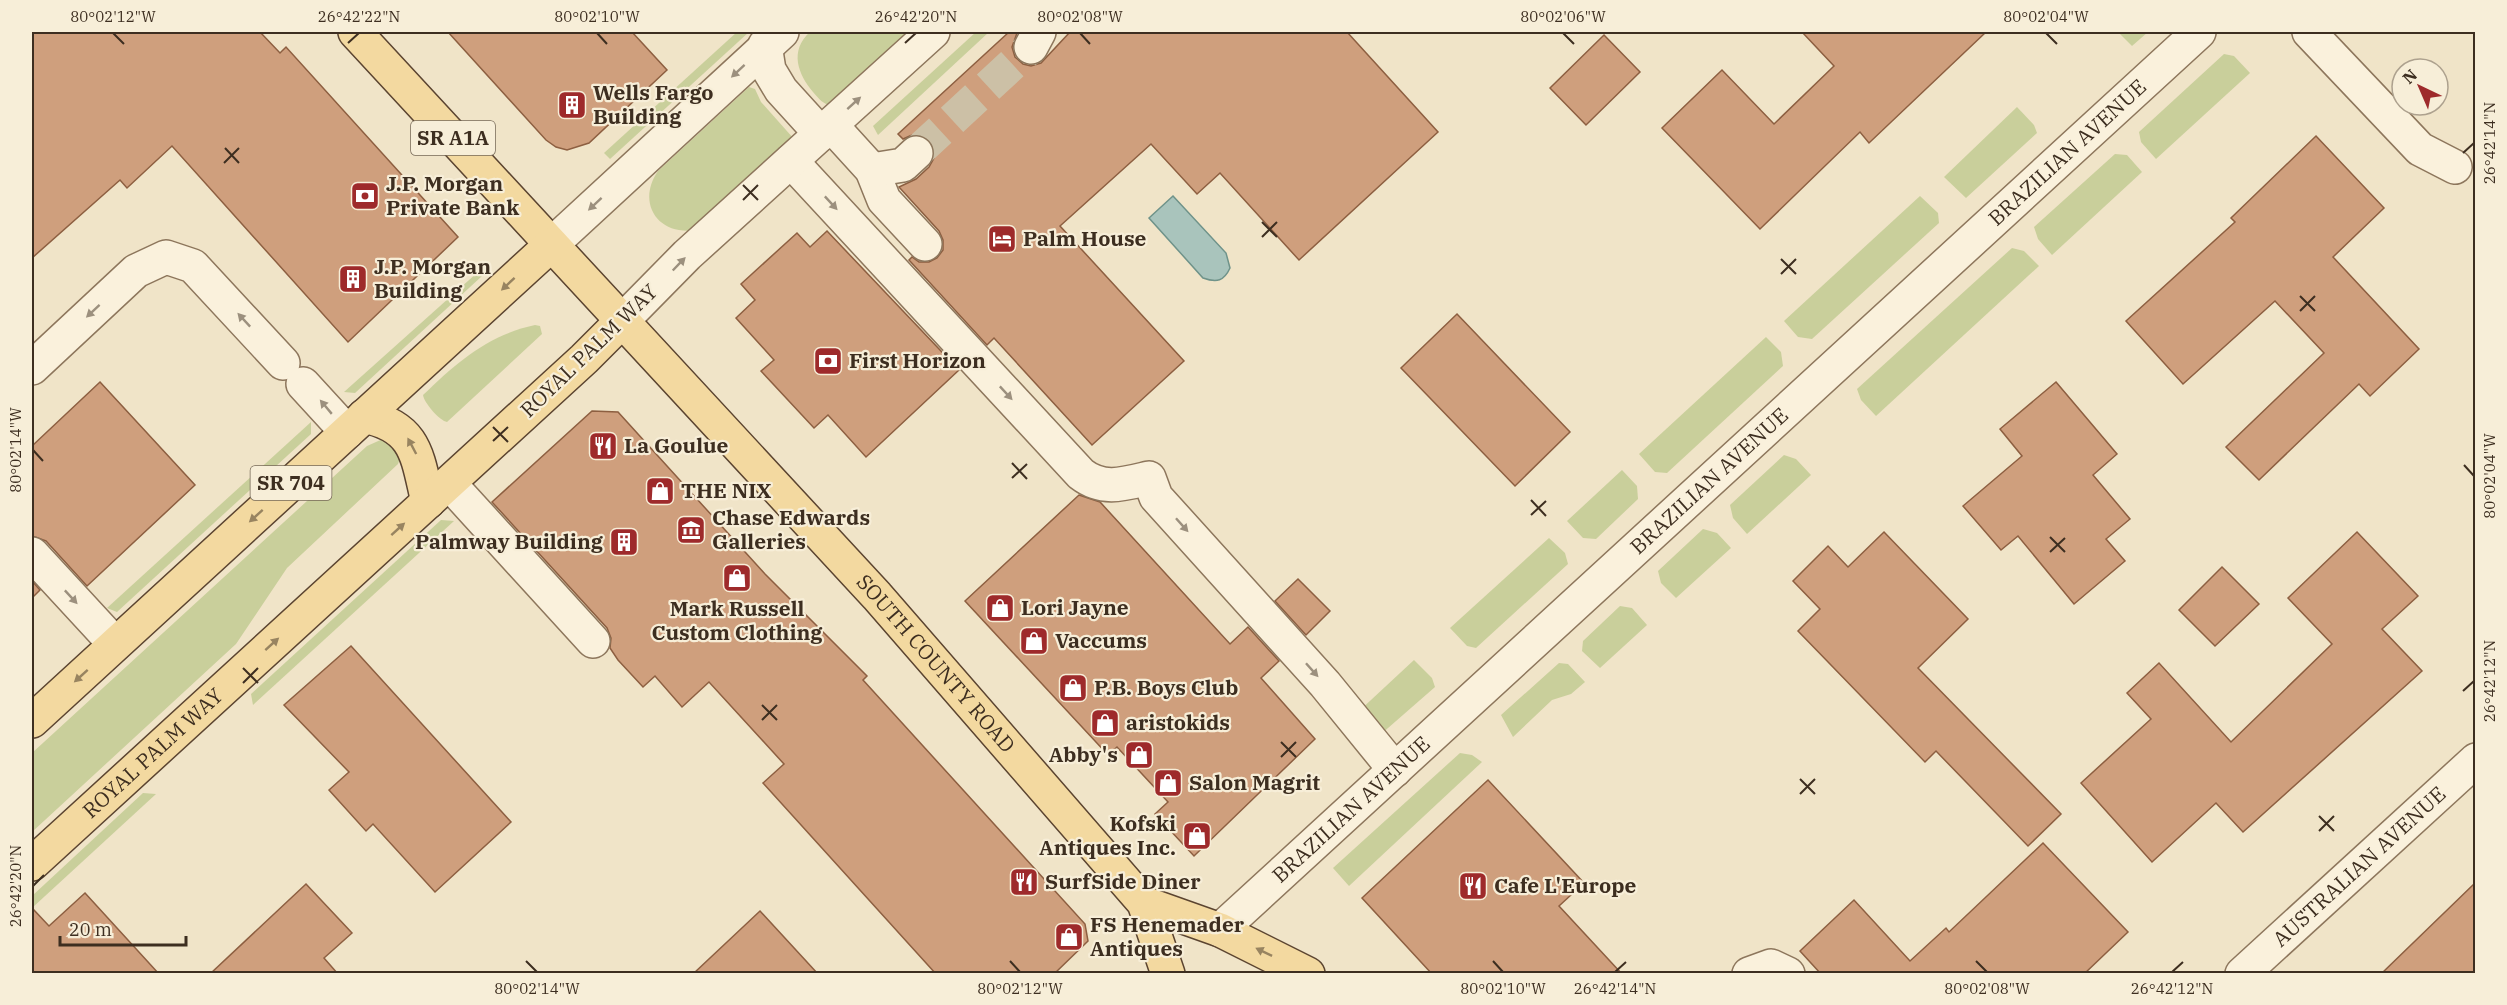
<svg xmlns="http://www.w3.org/2000/svg" width="2507" height="1005" font-family="'IBM Plex Serif',serif">
	<rect width="100%" height="100%" fill="#f0e4c8"/>
	<g fill="#c9cf9b">
		<polygon points="737,32 749,32 610,159 604,153"/>
		<path d="M 810,32 L 918,32 L 832,106 C 823,104 819,99 813,92 C 798,74 789,51 810,32 Z"/>
		<polygon points="976,32 989,32 878,135 873,126"/>
		<polygon points="2118,32 2148,32 2132,46"/>
		<polygon points="2224,54 2234,56 2250,73 2156,159 2141,142 2139,132"/>
		<path d="M 749,87 L 755,89 L 761,102 L 794,139 L 696,230 C 658,236 636,203 658,171 Z"/>
		<polygon points="2017,107 2034,125 2037,133 1966,198 1944,177"/>
		<polygon points="2115,154 2127,155 2142,172 2052,255 2038,239 2034,227"/>
		<polygon points="1920,196 1938,213 1939,223 1812,339 1798,337 1784,321"/>
		<polygon points="2012,248 2024,251 2039,266 1876,416 1861,400 1857,389"/>
		<polygon points="478,272 482,276 355,393 344,392"/>
		<path d="M 535,325 L 540,326 L 542,334 L 447,422 C 440,421 424,403 423,395 C 457,362 488,335 535,325 Z"/>
		<polygon points="1766,337 1781,352 1783,366 1667,473 1655,472 1639,454"/>
		<polygon points="311,422 311,434 117,612 107,608"/>
		<polygon points="385,438 391,442 400,458 398,464 287,568 236,644 32,832 32,753 367,446"/>
		<polygon points="1784,455 1796,459 1811,475 1747,534 1733,518 1730,505"/>
		<polygon points="1622,470 1637,486 1638,499 1596,539 1583,538 1567,521"/>
		<polygon points="441,520 454,521 253,705 251,694"/>
		<polygon points="1703,529 1717,533 1731,548 1676,598 1661,583 1658,571"/>
		<polygon points="1549,538 1565,553 1568,564 1476,648 1467,646 1450,628"/>
		<polygon points="1620,606 1632,608 1647,625 1600,668 1582,651 1583,641"/>
		<polygon points="1414,660 1432,678 1435,687 1380,735 1357,713"/>
		<polygon points="1559,663 1568,664 1585,682 1571,694 1552,700 1513,737 1501,715"/>
		<polygon points="1460,753 1472,755 1482,762 1349,886 1333,868"/>
		<polygon points="143,793 156,794 32,908 32,896"/>
	</g>
	<path fill="#a9c4bc" stroke="#6f938a" stroke-width="1.5" d="M 1173,196 L 1226,253 L 1230,268 C 1224,281 1217,283 1203,278 L 1149,218 Z"/>
	<g fill="#cf9f7d" stroke="#8d5f41" stroke-width="1.5">
		<polygon points="32,32 260,32 280,53 286,47 458,237 348,342 172,146 127,188 120,180 32,258"/>
		<polygon points="448,32 632,32 667,70 589,143 567,150 556,147 546,140"/>
		<polygon points="1009,32 1017,33 1012,47 1015,57 1023,64 1031,66 1041,63 1070,32 1347,32 1438,132 1299,260 1220,173 1197,194 1151,144 1060,226 1184,361 1092,445 994,338 987,345 909,260 912,257 919,262 929,262 937,258 943,250 943,240 939,231 899,187 916,179 929,167 934,158 934,148 930,141 922,135 912,135 903,139 898,134"/>
		<polygon points="1802,32 1986,32 1869,143 1860,132 1760,229 1662,128 1722,70 1774,124 1834,66"/>
		<polygon points="1604,35 1640,72 1586,125 1550,88"/>
		<polygon points="2316,136 2384,208 2333,257 2419,349 2370,396 2359,384 2259,480 2226,447 2324,353 2275,301 2183,384 2126,321 2235,222 2231,218"/>
		<polygon points="827,231 959,370 866,457 828,415 814,428 761,371 774,360 736,318 755,300 741,284 797,233 810,247"/>
		<polygon points="1457,314 1570,432 1515,486 1401,368"/>
		<polygon points="100,382 195,485 87,586 46,541 32,536 32,446"/>
		<polygon points="2056,382 2117,454 2093,475 2130,519 2106,539 2125,561 2074,604 2018,536 2001,550 1963,506 2022,456 2000,429"/>
		<polygon points="592,411 618,412 765,574 867,676 863,680 1085,924 1088,941 1054,974 936,974 763,783 784,764 709,682 682,707 655,676 643,687 618,660 610,648 611,638 607,628 492,502"/>
		<polygon points="1079,495 1100,502 1230,644 1248,627 1279,661 1261,678 1315,739 1194,856 1155,814 1168,802 1117,747 1108,755 965,601"/>
		<polygon points="1884,532 1968,619 1918,668 2061,814 2028,846 1936,751 1925,762 1798,631 1820,609 1793,581 1828,546 1848,567"/>
		<polygon points="2357,532 2418,596 2382,629 2422,671 2243,832 2216,803 2152,862 2081,783 2151,719 2127,693 2159,663 2231,742 2332,644 2288,598"/>
		<polygon points="2222,567 2259,604 2215,646 2179,610"/>
		<polygon points="1298,579 1330,611 1306,635 1275,601"/>
		<polygon points="32,581 40,590 32,598"/>
		<polygon points="351,646 511,822 435,892 373,824 366,831 329,790 349,772 284,705"/>
		<polygon points="1488,780 1584,883 1559,906 1622,974 1432,974 1362,898"/>
		<polygon points="2043,843 2128,932 2084,974 1821,974 1800,951 1854,900 1910,961 1946,928 1949,932"/>
		<polygon points="2475,883 2475,974 2381,974"/>
		<polygon points="306,884 352,933 324,958 338,974 210,974"/>
		<polygon points="85,893 159,974 32,974 32,908 49,926"/>
		<polygon points="760,911 818,974 693,974"/>
	</g>
	<g fill="none" stroke-linecap="round" stroke-linejoin="round">
		<polyline stroke="#ccc0a6" stroke-width="33" stroke-dasharray="33 16" stroke-linecap="butt" points="916,153 1031,47"/>
		<g stroke="#8d765c" stroke-width="36">
			<g id="minor">
				<polyline points="2309,32 2420,149 2455,167"/>
				<polyline points="765,45 769,70 781,90 821,134"/>
				<polyline points="1031,47 1039,32"/>
				<polyline points="831,125 872,170 884,200 925,244"/>
				<path d="M 791,161 L 1081,474 C 1103,491 1124,484 1149,478 L 1156,497 L 1325,684 L 1395,770"/>
				<polyline points="872,170 903,165 916,153"/>
				<polyline points="551,245 782,32"/>
				<polyline points="623,320 687,255 933,32"/>
				<polyline points="32,368 136,271 166,257 193,266 283,363"/>
				<polyline points="303,384 347,432"/>
				<polyline points="449,483 593,641"/>
				<polyline points="32,554 115,644"/>
				<path id="s1" d="M 1220,930 L 2199,32"/>
				<polyline points="1749,974 1771,966 1788,974"/>
				<path id="s2" d="M 2242,974 L 2476,760"/>
			</g>
		</g>
		<g stroke="#5b4430" stroke-width="36">
			<g id="major">
				<path id="s3" d="M 355,32 L 877,596 L 1144,903 L 1168,974"/>
				<path d="M 364,416 C 417,427 417,456 428,502"/>
				<polyline points="32,721 551,245"/>
				<path id="s4" d="M 32,864 L 584,359 L 623,320"/>
				<polyline points="1144,903 1220,930 1308,974"/>
			</g>
		</g>
		<use href="#minor" stroke="#faf1dc" stroke-width="33"/>
		<use href="#major" stroke="#f3d9a0" stroke-width="33"/>
	</g>
	<defs><path id="oneway-solid" d="M-6-.8H1V-3.2L6.5 0L1 3.2V.8H-6Z" transform="scale(1.5)"/></defs>
	<g fill="#9c907e">
		<use href="#oneway-solid" transform="translate(738 71) rotate(137)"/>
		<use href="#oneway-solid" transform="translate(854 103) rotate(-42)"/>
		<use href="#oneway-solid" transform="translate(831 203) rotate(47)"/>
		<use href="#oneway-solid" transform="translate(595 204) rotate(137)"/>
		<use href="#oneway-solid" transform="translate(679 264) rotate(-46)"/>
		<use href="#oneway-solid" transform="translate(93 311) rotate(137)"/>
		<use href="#oneway-solid" transform="translate(244 320) rotate(-133)"/>
		<use href="#oneway-solid" transform="translate(1006 393) rotate(47)"/>
		<use href="#oneway-solid" transform="translate(326 407) rotate(-130)"/>
		<use href="#oneway-solid" transform="translate(1182 525) rotate(48)"/>
		<use href="#oneway-solid" transform="translate(71 597) rotate(47)"/>
		<use href="#oneway-solid" transform="translate(1312 670) rotate(48)"/>
	</g>
	<g fill="#988460">
		<use href="#oneway-solid" transform="translate(508 284) rotate(137)"/>
		<use href="#oneway-solid" transform="translate(412 446) rotate(-118)"/>
		<use href="#oneway-solid" transform="translate(256 516) rotate(138)"/>
		<use href="#oneway-solid" transform="translate(398 529) rotate(-42)"/>
		<use href="#oneway-solid" transform="translate(272 644) rotate(-42)"/>
		<use href="#oneway-solid" transform="translate(81 676) rotate(138)"/>
		<use href="#oneway-solid" transform="translate(1264 952) rotate(-154)"/>
	</g>
	<path fill="none" stroke="#3d2e20" stroke-width="2" d="M 113,33 L 124,44M 597,33 L 607,44M 1080,33 L 1090,44M 1563,33 L 1574,44M 2046,33 L 2057,44M 348,43 L 359,33M 905,43 L 916,33M 225,148 L 239,163M 2463,153 L 2474,143M 224,163 L 239,148M 743,185 L 758,200M 743,200 L 758,185M 1262,222 L 1277,237M 1262,237 L 1277,222M 1781,259 L 1796,274M 1781,274 L 1796,259M 2300,296 L 2315,311M 2300,311 L 2315,296M 493,427 L 508,442M 493,441 L 508,427M 33,450 L 43,461M 1012,463 L 1027,479M 2464,465 L 2474,476M 1012,478 L 1027,464M 1531,500 L 1546,516M 1531,515 L 1546,501M 2050,537 L 2065,552M 2050,552 L 2065,538M 243,668 L 258,683M 243,683 L 258,668M 2463,691 L 2474,681M 762,705 L 777,720M 762,720 L 777,705M 1281,742 L 1296,757M 1281,757 L 1296,742M 1800,779 L 1815,794M 1800,794 L 1815,779M 2319,816 L 2334,831M 2319,831 L 2334,816M 33,886 L 44,875M 526,961 L 537,972M 1010,961 L 1020,972M 1493,961 L 1503,972M 1976,961 L 1987,972M 1615,972 L 1626,962M 2172,972 L 2183,962"/>
	<defs>
		<g id="building-square" transform="scale(1.5)"><rect x="-9" y="-9" width="18" height="18" rx="4" fill="#9e2a2b" stroke="#f7eed8"/><path d="M-4-6H4V6H1V3H-1V6H-4ZM-2.5-4.3h1.7v1.8h-1.7ZM.8-4.3h1.7v1.8H.8ZM-2.5-1h1.7V.8h-1.7ZM.8-1h1.7V.8H.8Z" fill="#fff"/></g>
		<g id="bank-square" transform="scale(1.5)"><rect x="-9" y="-9" width="18" height="18" rx="4" fill="#9e2a2b" stroke="#f7eed8"/><path d="M-6-4H6V4H-6ZM0-2.3a2.3 2.3 0 1 0 0 4.6a2.3 2.3 0 1 0 0-4.6Z" fill="#fff"/></g>
		<g id="hotel-square" transform="scale(1.5)"><rect x="-9" y="-9" width="18" height="18" rx="4" fill="#9e2a2b" stroke="#f7eed8"/><path d="M-6-4.5h1.5V1H6V5H4.5V3h-9V5H-6ZM-4 0a1.8 1.8 0 1 1 3.6 0ZM.5 0V-2.5h3Q6-2.5 6 0Z" fill="#fff"/></g>
		<g id="restaurant-square" transform="scale(1.5)"><rect x="-9" y="-9" width="18" height="18" rx="4" fill="#9e2a2b" stroke="#f7eed8"/><path d="M-5-6h1v4h1v-4h1v4h1v-4h1v5L-1.5 .5V6h-2V.5L-5-1ZM5-6V6H3V1.5H1.5Q1.5-4 5-6Z" fill="#fff"/></g>
		<g id="shop-square" transform="scale(1.5)"><rect x="-9" y="-9" width="18" height="18" rx="4" fill="#9e2a2b" stroke="#f7eed8"/><path d="M-5-2.5h2.3a2.7 3.5 0 0 1 5.4 0H5L5.5 6h-11ZM-1.5-2.5h3a1.5 2.3 0 0 0-3 0Z" fill="#fff"/></g>
		<g id="museum-square" transform="scale(1.5)"><rect x="-9" y="-9" width="18" height="18" rx="4" fill="#9e2a2b" stroke="#f7eed8"/><path d="M0-6L6-3V-2H-6V-3ZM-5-1h2V3h-2ZM-1-1h2V3h-2ZM3-1h2V3H3ZM-6 4H6V6H-6Z" fill="#fff"/></g>
	</defs>
	<g fill-rule="evenodd">
		<use href="#building-square" x="572" y="105"/>
		<use href="#bank-square" x="365" y="196"/>
		<use href="#hotel-square" x="1002" y="239"/>
		<use href="#building-square" x="353" y="279"/>
		<use href="#bank-square" x="828" y="361"/>
		<use href="#restaurant-square" x="603" y="446"/>
		<use href="#shop-square" x="660" y="491"/>
		<use href="#museum-square" x="691" y="530"/>
		<use href="#building-square" x="624" y="542"/>
		<use href="#shop-square" x="737" y="578"/>
		<use href="#shop-square" x="1000" y="608"/>
		<use href="#shop-square" x="1034" y="641"/>
		<use href="#shop-square" x="1073" y="688"/>
		<use href="#shop-square" x="1105" y="723"/>
		<use href="#shop-square" x="1139" y="755"/>
		<use href="#shop-square" x="1168" y="783"/>
		<use href="#shop-square" x="1197" y="836"/>
		<use href="#restaurant-square" x="1024" y="882"/>
		<use href="#restaurant-square" x="1473" y="886"/>
		<use href="#shop-square" x="1069" y="937"/>
	</g>
	<g text-anchor="middle" stroke-width="4.5" stroke-linejoin="round" paint-order="stroke">
		<g fill="#f7eed8" stroke="#756857" stroke-width="1.5">
			<rect x="411" y="121" width="84" height="34" rx="4.5"/>
			<rect x="250.5" y="466" width="81" height="34" rx="4.5"/>
		</g>
		<g font-size="20" font-weight="bold" fill="#3d2e20">
			<text x="453" y="145">SR A1A</text>
			<text x="291" y="490">SR 704</text>
		</g>
		<g font-size="21" font-weight="bold" fill="#3d2e20" stroke="#f7eed8" text-anchor="start">
			<text x="593" y="100">Wells Fargo<tspan x="593" dy="24">Building</tspan></text>
			<text x="386" y="191">J.P. Morgan<tspan x="386" dy="24">Private Bank</tspan></text>
			<text x="1023" y="246">Palm House</text>
			<text x="374" y="274">J.P. Morgan<tspan x="374" dy="24">Building</tspan></text>
			<text x="849" y="368">First Horizon</text>
			<text x="624" y="453">La Goulue</text>
			<text x="681" y="498">THE NIX</text>
			<text x="712" y="525">Chase Edwards<tspan x="712" dy="24">Galleries</tspan></text>
			<text x="603" y="549" text-anchor="end">Palmway Building</text>
			<text x="1021" y="615">Lori Jayne</text>
			<text x="737" y="616" text-anchor="middle">Mark Russell<tspan x="737" dy="24">Custom Clothing</tspan></text>
			<text x="1055" y="648">Vaccums</text>
			<text x="1094" y="695">P.B. Boys Club</text>
			<text x="1126" y="730">aristokids</text>
			<text x="1118" y="762" text-anchor="end">Abby's</text>
			<text x="1189" y="790">Salon Magrit</text>
			<text x="1176" y="831" text-anchor="end">Kofski<tspan x="1176" dy="24">Antiques Inc.</tspan></text>
			<text x="1045" y="889">SurfSide Diner</text>
			<text x="1494" y="893">Cafe L'Europe</text>
			<text x="1090" y="932">FS Henemader<tspan x="1090" dy="24">Antiques</tspan></text>
		</g>
		<g font-size="21" fill="#3d2e20" stroke="#f7eed8">
			<text dy="7" stroke="none"><textPath href="#s1" startOffset="1150">BRAZILIAN AVENUE</textPath></text>
			<text transform="translate(589 351) rotate(-44)" y="7">ROYAL PALM WAY</text>
			<text dy="7" stroke="none"><textPath href="#s1" startOffset="664">BRAZILIAN AVENUE</textPath></text>
			<text dy="7" stroke="none"><textPath href="#s3" startOffset="858">SOUTH COUNTY ROAD</textPath></text>
			<text dy="7" stroke="none"><textPath href="#s4" startOffset="164">ROYAL PALM WAY</textPath></text>
			<text dy="7" stroke="none"><textPath href="#s1" startOffset="178">BRAZILIAN AVENUE</textPath></text>
			<text dy="7" stroke="none"><textPath href="#s2" startOffset="159">AUSTRALIAN AVENUE</textPath></text>
		</g>
	</g>
	<rect width="2507" height="1005" fill="none" stroke="#f7eed8" stroke-width="66"/>
	<g transform="translate(2420 87) rotate(316)"><circle r="28" fill="#f7eed8" stroke="#ada18e" stroke-width="1.5"/>
	<path d="M0-4.5L10 22L0 15L-10 22Z" fill="#9e2a2b"/>
	<text y="-9" font-size="16" font-weight="bold" text-anchor="middle" fill="#3d2e20">N</text>
	</g>
	<path d="M60 936v9h126v-9" fill="none" stroke="#3d2e20" stroke-width="3"/>
	<text x="69" y="936" font-size="18" fill="#3d2e20" stroke="#f7eed8" stroke-width="4.5" paint-order="stroke">20 m</text>
	<rect x="33" y="33" width="2441" height="939" fill="none" stroke="#3d2e20" stroke-width="2"/>
	<g font-size="15" text-anchor="middle" fill="#3d2e20">
		<text x="113" y="22">80°02'12"W</text>
		<text x="359" y="22">26°42'22"N</text>
		<text x="597" y="22">80°02'10"W</text>
		<text x="916" y="22">26°42'20"N</text>
		<text x="1080" y="22">80°02'08"W</text>
		<text x="1563" y="22">80°02'06"W</text>
		<text x="2046" y="22">80°02'04"W</text>
		<text transform="translate(2490 143) rotate(-90)" y="5">26°42'14"N</text>
		<text transform="translate(16 450) rotate(-90)" y="5">80°02'14"W</text>
		<text transform="translate(2490 476) rotate(-90)" y="5">80°02'04"W</text>
		<text transform="translate(2490 681) rotate(-90)" y="5">26°42'12"N</text>
		<text transform="translate(16 886) rotate(-90)" y="5">26°42'20"N</text>
		<text x="537" y="994">80°02'14"W</text>
		<text x="1020" y="994">80°02'12"W</text>
		<text x="1503" y="994">80°02'10"W</text>
		<text x="1615" y="994">26°42'14"N</text>
		<text x="1987" y="994">80°02'08"W</text>
		<text x="2172" y="994">26°42'12"N</text>
	</g>
</svg>
